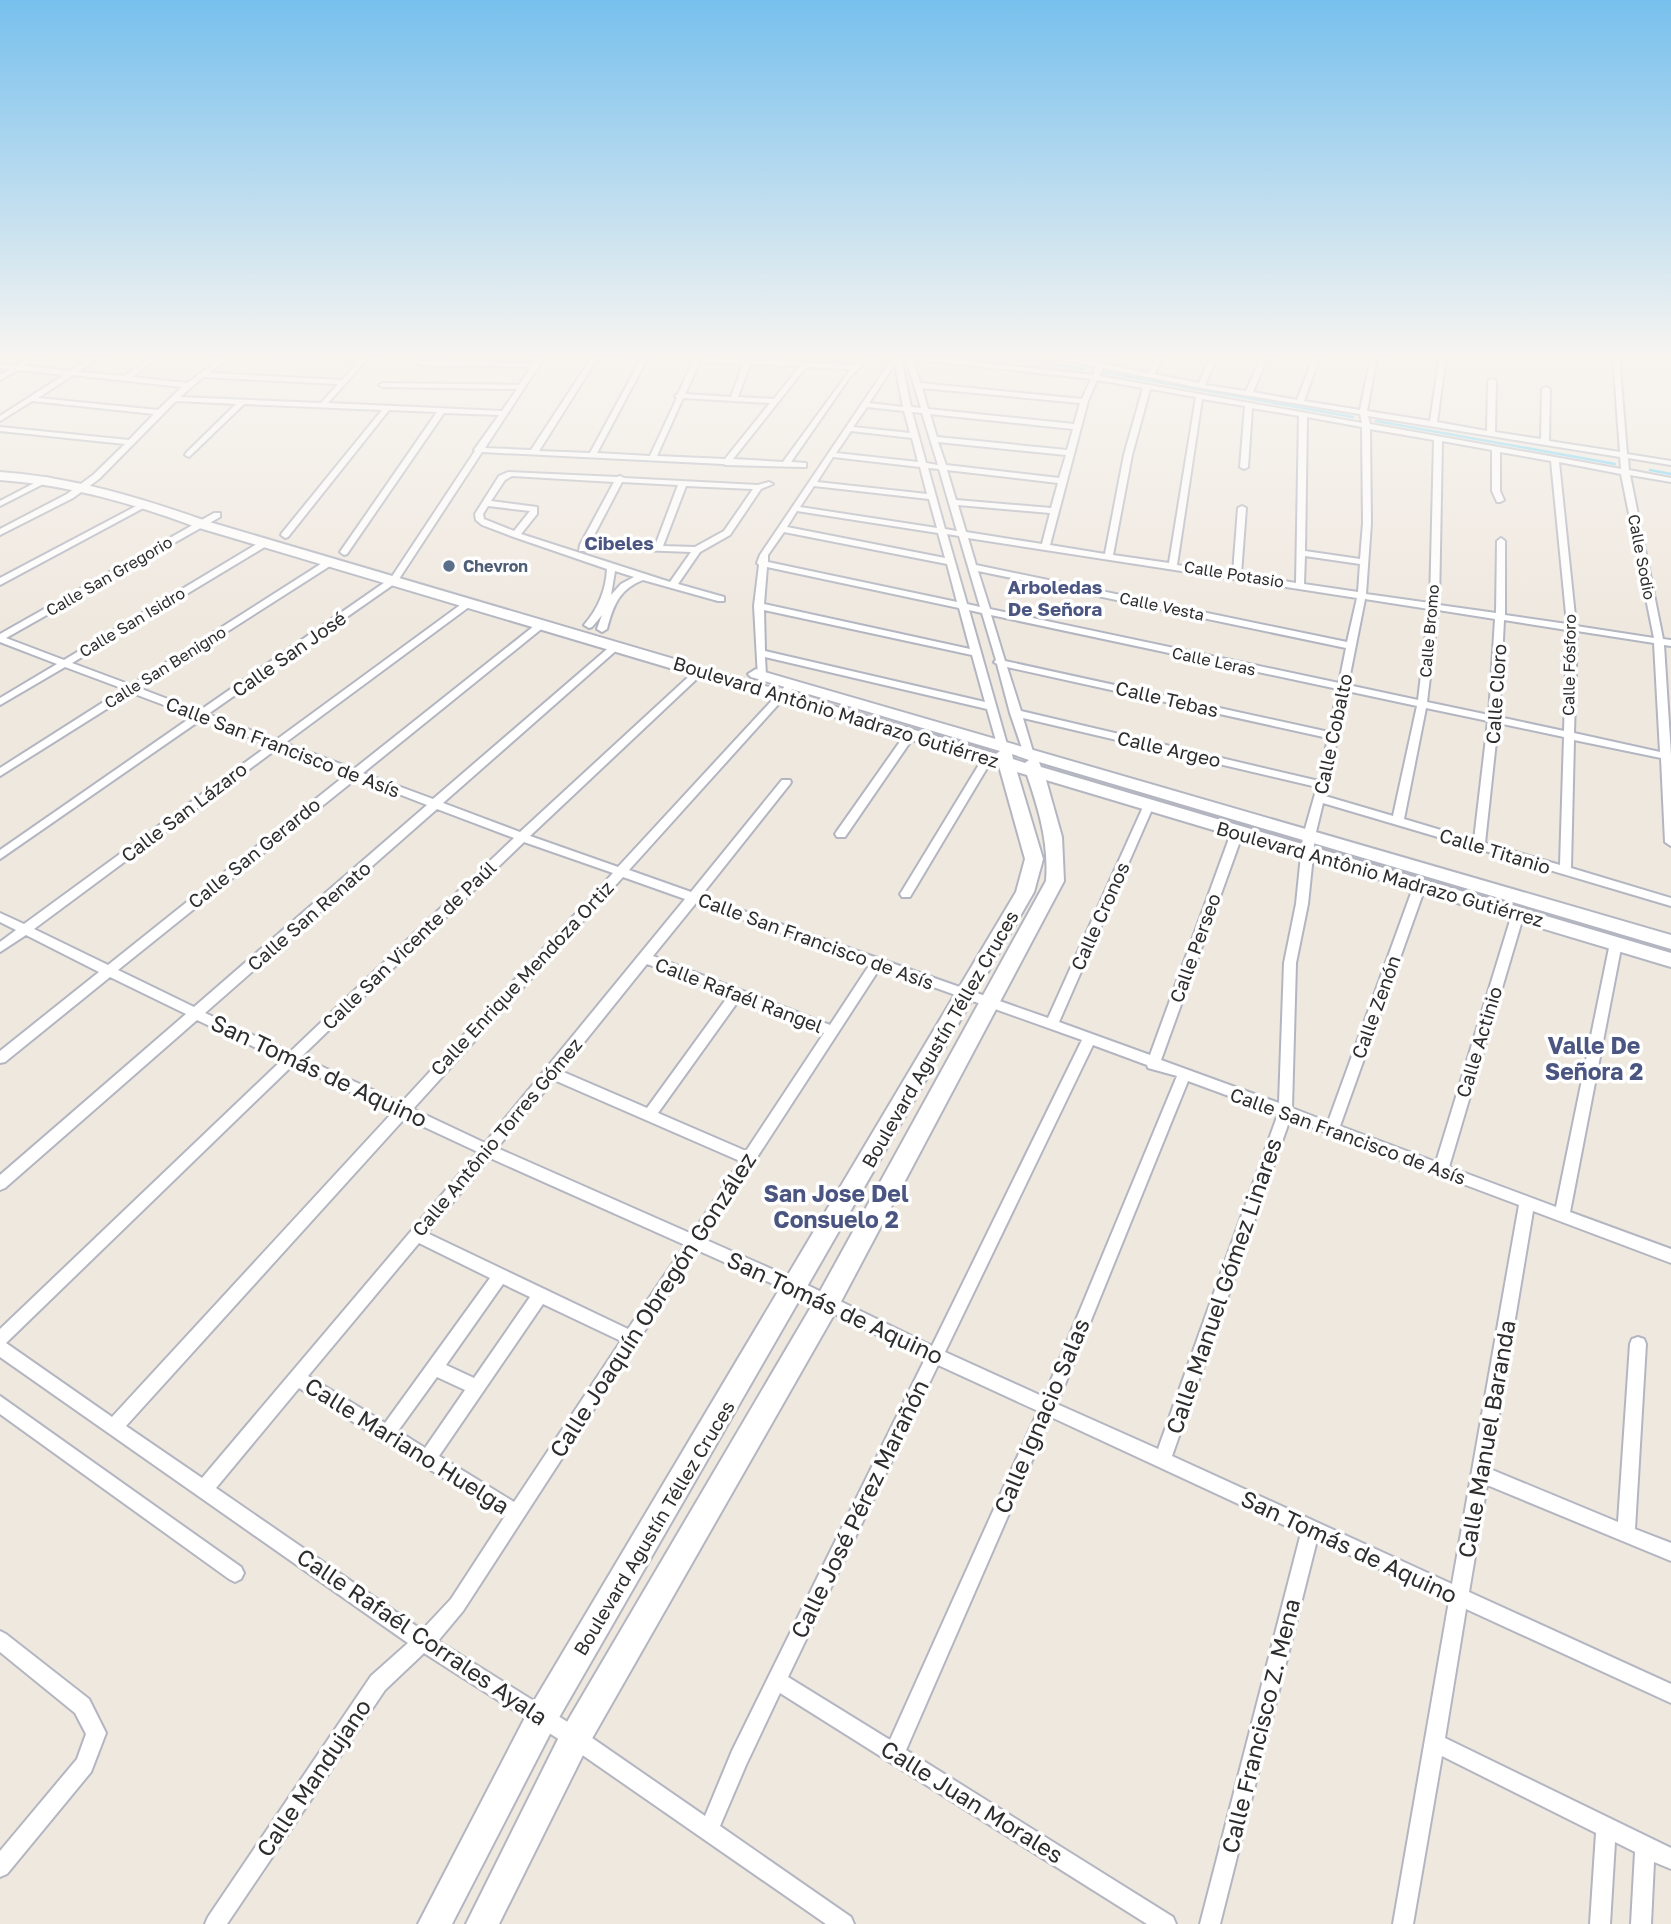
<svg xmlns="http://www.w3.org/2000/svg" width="1671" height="1924" font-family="'Golos Text',sans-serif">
	<rect width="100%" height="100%" fill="#efe8df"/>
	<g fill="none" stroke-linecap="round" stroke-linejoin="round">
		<g stroke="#6fd3f5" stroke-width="2.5">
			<polyline points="963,356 1036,361 1084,369"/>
			<polyline points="1102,372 1353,417"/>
			<polyline points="1376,421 1615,464"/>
			<polyline points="1650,470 1671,474"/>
		</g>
		<g stroke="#b3b6c1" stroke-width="4">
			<g id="street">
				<path d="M 31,356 L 39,356 L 24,366 L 70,371 L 93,356 L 101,356 L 78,372 L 124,376 L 154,356 L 161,356 L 132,377 L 187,383 L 224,356 L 231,356 L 209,373 L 342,380 L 359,361 L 275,358 L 272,356 L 370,356 L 328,403 L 502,411 L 517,389 L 383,387 L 379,385 L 383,383 L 519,385 L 531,367 L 420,365 L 417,363 L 420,361 L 534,363 L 539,356 L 545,356 L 485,448 L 531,450 L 590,360 L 596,356 L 604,356 L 595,362 L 539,451 L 590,453 L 641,359 L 623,358 L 620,356 L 665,356 L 855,365 L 864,356 L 871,356 L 850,377 L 791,462 L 806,463 L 806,467 L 803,467 L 726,465 L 723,464 L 482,452 L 397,582 L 208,714 L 276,740 L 467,600 L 473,600 L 473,604 L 285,743 L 354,769 L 539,622 L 545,622 L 545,626 L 363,773 L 433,799 L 613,644 L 619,644 L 619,648 L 443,803 L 520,832 L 697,669 L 703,669 L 703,673 L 530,836 L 618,867 L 788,683 L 794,683 L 794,687 L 629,870 L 691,892 L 782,780 L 790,780 L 791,782 L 790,784 L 701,896 L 1048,1018 L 1143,807 L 1144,805 L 1152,805 L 1153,807 L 1059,1022 L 1150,1055 L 1231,833 L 1233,830 L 1241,830 L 1243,833 L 1161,1060 L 1279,1103 L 1284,963 L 1296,904 L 1303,836 L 1317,787 L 1023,718 L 1034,755 L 1029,758 L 1025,757 L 1010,713 L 997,664 L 994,662 L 996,660 L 982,613 L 969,610 L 1008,748 L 1007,750 L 1003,751 L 998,748 L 987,709 L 765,657 L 766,676 L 764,678 L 758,678 L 754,606 L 759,565 L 757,563 L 760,555 L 894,356 L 919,356 L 1093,375 L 1096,367 L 1050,356 L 1063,356 L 1098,363 L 1102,356 L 1108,356 L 1105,364 L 1148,373 L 1158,356 L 1164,356 L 1154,374 L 1199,383 L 1211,356 L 1217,356 L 1205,385 L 1246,391 L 1262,356 L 1268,356 L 1253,392 L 1297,400 L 1314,356 L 1320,356 L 1304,401 L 1360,410 L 1371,356 L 1377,356 L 1367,411 L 1430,421 L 1440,356 L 1446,356 L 1437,422 L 1487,431 L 1488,381 L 1492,379 L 1496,381 L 1495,432 L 1541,439 L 1542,389 L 1546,387 L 1550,389 L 1549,441 L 1620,452 L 1613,356 L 1619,356 L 1627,454 L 1671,461 L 1671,465 L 1628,458 L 1629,470 L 1671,478 L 1671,482 L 1630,475 L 1663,639 L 1671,640 L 1671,646 L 1664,645 L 1671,755 L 1671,846 L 1665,842 L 1661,758 L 1574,740 L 1571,868 L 1671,898 L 1671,906 L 1323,803 L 1315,836 L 1308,904 L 1296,963 L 1292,1108 L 1328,1122 L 1414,885 L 1420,881 L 1424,882 L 1426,885 L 1340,1126 L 1436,1162 L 1512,914 L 1518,910 L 1522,911 L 1524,914 L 1449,1167 L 1556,1207 L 1610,943 L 1616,939 L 1622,943 L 1570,1212 L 1671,1249 L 1671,1263 L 1533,1211 L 1490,1469 L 1618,1522 L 1630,1344 L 1632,1339 L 1638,1337 L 1644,1339 L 1646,1344 L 1635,1529 L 1671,1543 L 1671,1561 L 1487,1485 L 1469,1592 L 1671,1684 L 1671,1703 L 1466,1609 L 1445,1738 L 1671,1848 L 1671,1869 L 1654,1862 L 1651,1924 L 1631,1924 L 1635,1852 L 1615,1842 L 1610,1924 L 1590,1924 L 1596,1833 L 1442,1756 L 1413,1924 L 1393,1924 L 1449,1601 L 1317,1540 L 1220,1924 L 1200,1924 L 1301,1533 L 1051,1417 L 906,1750 L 1173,1917 L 1176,1924 L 1147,1924 L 780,1693 L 746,1765 L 720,1826 L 851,1917 L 854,1924 L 826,1924 L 568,1745 L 424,1653 L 385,1690 L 227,1924 L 205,1924 L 208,1917 L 371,1676 L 408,1643 L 0,1357 L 0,1329 L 282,1060 L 197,1020 L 5,1188 L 0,1190 L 0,1175 L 186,1014 L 110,977 L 5,1062 L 0,1063 L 0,1051 L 99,972 L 26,935 L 0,952 L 0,942 L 16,930 L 0,922 L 0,913 L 24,924 L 269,745 L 202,719 L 0,859 L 0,850 L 193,716 L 132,693 L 0,776 L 0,768 L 124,689 L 65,667 L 0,705 L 0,698 L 57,664 L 0,642 L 0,634 L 214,513 L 220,513 L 220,517 L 6,638 L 64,660 L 262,541 L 268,541 L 268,545 L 72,663 L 131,685 L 327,560 L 333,560 L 333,564 L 139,688 L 199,711 L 391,578 L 475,451 L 474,450 L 499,415 L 444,413 L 347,554 L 344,555 L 340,552 L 437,412 L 389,410 L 288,537 L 285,538 L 281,535 L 282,533 L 382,410 L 244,404 L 189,457 L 185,455 L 186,453 L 236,404 L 176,401 L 99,479 L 73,498 L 0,535 L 0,529 L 67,494 L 93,475 L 125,444 L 0,431 L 0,427 L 129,440 L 154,414 L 32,401 L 0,421 L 0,416 L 64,375 L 18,370 L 0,380 L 0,375 L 10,369 L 0,368 L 0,364 L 16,366 ZM 901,358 L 906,359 L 921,408 L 911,407 ZM 647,359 L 693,361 L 678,394 L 675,396 L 677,398 L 650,456 L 597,453 ZM 913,359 L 1091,379 L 1082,399 L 920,383 ZM 700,362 L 743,364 L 731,397 L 685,394 ZM 750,364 L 800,366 L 774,399 L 738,397 ZM 895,364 L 903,407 L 869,403 ZM 806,367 L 851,369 L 783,462 L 733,459 ZM 1103,368 L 1201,388 L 1360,414 L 1362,423 L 1099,376 ZM 73,375 L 182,387 L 158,410 L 38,398 ZM 203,377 L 338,384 L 321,403 L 180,397 ZM 1097,380 L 1143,388 L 1124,455 L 1105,554 L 1050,545 L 1088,401 ZM 922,388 L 1080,403 L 1074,424 L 928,409 ZM 1150,389 L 1196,397 L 1169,563 L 1113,555 L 1132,455 ZM 683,398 L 770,403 L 725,459 L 657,456 ZM 1202,399 L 1245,406 L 1240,467 L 1244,469 L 1248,467 L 1252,408 L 1299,416 L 1296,583 L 1241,574 L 1246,508 L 1242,506 L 1238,508 L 1233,573 L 1177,565 ZM 867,407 L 904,411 L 910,433 L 853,427 ZM 912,412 L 922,413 L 938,465 L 926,463 ZM 930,414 L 1073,429 L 1067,450 L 937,437 ZM 1368,416 L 1620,457 L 1621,469 L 1370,424 ZM 1307,417 L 1362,427 L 1363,523 L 1360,559 L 1305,551 ZM 1370,429 L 1434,440 L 1430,603 L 1366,594 L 1371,523 ZM 851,431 L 912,438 L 918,462 L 836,453 ZM 1442,441 L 1492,450 L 1492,491 L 1497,502 L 1500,502 L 1504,500 L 1500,491 L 1500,452 L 1551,461 L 1567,624 L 1505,615 L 1505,541 L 1501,538 L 1497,541 L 1496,613 L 1439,605 ZM 938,442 L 1066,455 L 1059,478 L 946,465 ZM 833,457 L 920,467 L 927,494 L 817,482 ZM 1559,462 L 1621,474 L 1654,638 L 1576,626 ZM 928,468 L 939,469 L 957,531 L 945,529 ZM 947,470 L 1058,483 L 1051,508 L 956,500 ZM 814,486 L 929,499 L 937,528 L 800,507 ZM 958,505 L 1050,513 L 1042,544 L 966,532 ZM 797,511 L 938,533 L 945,558 L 787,527 ZM 784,532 L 947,564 L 957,602 L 768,562 L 768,555 ZM 947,534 L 959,536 L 980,607 L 967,604 ZM 968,538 L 1357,598 L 1347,642 L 976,565 ZM 1305,556 L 1360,564 L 1358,592 L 1304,584 ZM 767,567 L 959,608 L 970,649 L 764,604 ZM 978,571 L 1346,648 L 1339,683 L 990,609 ZM 1365,599 L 1429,609 L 1418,700 L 1348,685 ZM 764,610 L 972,655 L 985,702 L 765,651 ZM 1438,610 L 1495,619 L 1489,715 L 1427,702 ZM 991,615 L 1338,689 L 1329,732 L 1005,661 ZM 1504,620 L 1567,630 L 1564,731 L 1499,717 ZM 1577,631 L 1654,643 L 1660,752 L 1574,733 ZM 1007,667 L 1328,738 L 1319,781 L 1021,711 ZM 1347,691 L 1417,706 L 1393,816 L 1325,796 ZM 1426,708 L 1488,721 L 1474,840 L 1404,819 ZM 1498,723 L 1564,737 L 1560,865 L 1485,843 ZM 278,748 L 347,774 L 108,965 L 34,929 ZM 357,778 L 427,805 L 194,1007 L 118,970 ZM 437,809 L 514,838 L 290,1052 L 205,1013 ZM 524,842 L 613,873 L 401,1103 L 301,1057 ZM 623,877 L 685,899 L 485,1143 L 413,1109 ZM 696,903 L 870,964 L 830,1025 L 653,956 ZM 647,964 L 729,995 L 647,1108 L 561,1071 ZM 880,968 L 1082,1040 L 932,1346 L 801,1282 L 704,1239 ZM 739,1000 L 824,1033 L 746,1151 L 658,1113 ZM 1093,1045 L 1147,1065 L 1148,1068 L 1177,1076 L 1044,1397 L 945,1352 ZM 293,1065 L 393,1112 L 112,1417 L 6,1343 ZM 554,1080 L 740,1161 L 692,1234 L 497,1148 ZM 1188,1081 L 1278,1114 L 1158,1449 L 1057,1404 ZM 405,1118 L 478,1152 L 202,1478 L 126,1426 ZM 1290,1119 L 1519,1205 L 1452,1584 L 1172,1456 ZM 490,1158 L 685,1245 L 628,1329 L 427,1233 ZM 419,1243 L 490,1278 L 385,1423 L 308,1376 ZM 697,1250 L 791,1292 L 925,1359 L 732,1751 L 705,1816 L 582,1731 L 438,1641 L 463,1611 ZM 503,1284 L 530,1297 L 474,1378 L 446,1365 ZM 543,1304 L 621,1341 L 514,1502 L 439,1456 ZM 938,1365 L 1038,1411 L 890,1740 L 788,1677 ZM 437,1377 L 465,1390 L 425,1448 L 398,1431 ZM 299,1388 L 379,1438 L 380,1441 L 387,1443 L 505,1516 L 451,1599 L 422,1630 L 216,1488 Z"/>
				<path d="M 508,472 L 617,477 L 620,476 L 624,478 L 758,485 L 769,482 L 773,484 L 761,489 L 730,535 L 700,552 L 678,584 L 724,597 L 724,601 L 718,601 L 643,580 C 619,589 613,606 607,629 L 602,632 L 597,629 L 602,615 L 592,627 L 589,628 L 584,625 C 598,609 606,590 607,569 L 511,536 L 482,525 L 476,520 L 475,514 L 499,476 ZM 512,476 L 614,482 L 580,545 L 579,551 L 585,551 L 587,548 L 691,552 L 670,582 L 521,534 L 537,514 L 537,507 L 491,501 L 505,480 ZM 622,482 L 678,485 L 655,546 L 590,543 ZM 686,486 L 753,489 L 724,531 L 695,547 L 663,546 ZM 488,506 L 530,511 L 514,531 L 484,519 L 483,514 ZM 615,571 L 634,577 L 621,584 L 611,595 Z"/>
				<polygon points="46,477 53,479 0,506 0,501"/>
				<polygon points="142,503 149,505 0,585 0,578"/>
				<polygon points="910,732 915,735 845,837 837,837 835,834 837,831 906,733"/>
				<polygon points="988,755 993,758 910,897 902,897 900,894 902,891 983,758"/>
				<polygon points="0,1396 241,1567 244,1573 241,1579 235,1582 229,1579 0,1414"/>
				<polygon points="0,1631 6,1634 89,1699 106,1733 91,1772 7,1874 0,1877 0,1851 77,1759 86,1734 75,1713 0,1652"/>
			</g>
		</g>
		<g stroke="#b3b6c1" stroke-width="4">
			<path id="secondary" d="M 0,472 C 72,477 138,497 206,521 L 996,754 L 1000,751 L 751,677 L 748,674 L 756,669 L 761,671 L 1671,935 L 1671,949 L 1039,762 L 1041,767 L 1671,953 L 1671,967 L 1046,780 L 1062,837 L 1064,881 L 836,1311 L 586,1749 L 499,1924 L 466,1924 L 564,1727 L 818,1295 L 1046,881 C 1049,844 1039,810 1027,775 L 1017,772 L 1043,859 L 1034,892 L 553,1728 L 452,1924 L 418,1924 L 531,1706 L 1016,892 L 1025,859 L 999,766 L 196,527 C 132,503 69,485 0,480 ZM 1012,754 L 1029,760 L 1025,763 L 1013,759 Z"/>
		</g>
		<use href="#street" fill="#fff" fill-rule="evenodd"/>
		<use href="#secondary" fill="#fff" fill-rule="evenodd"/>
	</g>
	<linearGradient id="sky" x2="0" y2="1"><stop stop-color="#77c0ed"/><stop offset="0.57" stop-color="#f8f5f1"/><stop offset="1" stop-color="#f8f5f1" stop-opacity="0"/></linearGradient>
	<rect width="1671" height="625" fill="url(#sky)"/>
	<circle fill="#5c6f8a" stroke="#fff" stroke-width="2.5" cx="449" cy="566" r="7"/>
	<g text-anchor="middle" stroke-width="7" stroke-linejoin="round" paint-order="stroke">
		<g font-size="16" fill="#2d2d2d" stroke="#fff">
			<text transform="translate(1642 557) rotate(79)" y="6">Calle Sodio</text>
			<text transform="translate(1234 574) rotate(9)" y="6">Calle Potasio</text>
			<text transform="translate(109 576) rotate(-30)" y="6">Calle San Gregorio</text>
			<text transform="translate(1162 606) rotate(12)" y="6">Calle Vesta</text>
			<text transform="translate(132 622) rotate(-31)" y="6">Calle San Isidro</text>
			<text transform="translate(1429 631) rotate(-85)" y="6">Calle Bromo</text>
			<text transform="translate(1214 661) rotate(12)" y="6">Calle Leras</text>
			<text transform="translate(1569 665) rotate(-89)" y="6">Calle Fósforo</text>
			<text transform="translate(165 667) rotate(-32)" y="6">Calle San Benigno</text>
		</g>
		<g font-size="16" font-weight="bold" fill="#4e5e75" stroke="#fff" text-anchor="start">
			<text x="463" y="572">Chevron</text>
		</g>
		<g font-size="19" font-weight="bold" fill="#4b5581" stroke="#fff">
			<text x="619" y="550">Cibeles</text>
			<text x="1055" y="594">Arboledas<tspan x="1055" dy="22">De Señora</tspan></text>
		</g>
		<g font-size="19" fill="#2d2d2d" stroke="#fff">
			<text transform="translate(289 654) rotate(-35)" y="7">Calle San José</text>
			<text transform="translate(1496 694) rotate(-86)" y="7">Calle Cloro</text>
			<text transform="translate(1167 699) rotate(13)" y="7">Calle Tebas</text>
			<text transform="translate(836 712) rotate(17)" y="7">Boulevard Antônio Madrazo Gutiérrez</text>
			<text transform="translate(1333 734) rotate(-78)" y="7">Calle Cobalto</text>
			<text transform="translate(283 747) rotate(21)" y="7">Calle San Francisco de Asís</text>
			<text transform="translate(1169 749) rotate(13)" y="7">Calle Argeo</text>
			<text transform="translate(184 812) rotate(-37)" y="7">Calle San Lázaro</text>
			<text transform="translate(1495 851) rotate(17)" y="7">Calle Titanio</text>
			<text transform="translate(254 853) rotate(-39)" y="7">Calle San Gerardo</text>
			<text transform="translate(1380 874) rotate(16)" y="7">Boulevard Antônio Madrazo Gutiérrez</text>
			<text transform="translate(309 916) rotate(-41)" y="7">Calle San Renato</text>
			<text transform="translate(1100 916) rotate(-66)" y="7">Calle Cronos</text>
			<text transform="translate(816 941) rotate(20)" y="7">Calle San Francisco de Asís</text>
			<text transform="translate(409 945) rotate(-44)" y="7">Calle San Vicente de Paúl</text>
			<text transform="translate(1195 948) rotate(-70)" y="7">Calle Perseo</text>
			<text transform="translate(522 978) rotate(-47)" y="7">Calle Enrique Mendoza Ortiz</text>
			<text transform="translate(739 995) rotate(21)" y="7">Calle Rafaél Rangel</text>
			<text transform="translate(1376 1007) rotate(-70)" y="7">Calle Zenón</text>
			<text transform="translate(940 1039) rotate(-60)" y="7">Boulevard Agustín Téllez Cruces</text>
			<text transform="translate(1479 1042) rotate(-73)" y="7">Calle Actinio</text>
			<text transform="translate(1348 1136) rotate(20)" y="7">Calle San Francisco de Asís</text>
			<text transform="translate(497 1137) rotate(-50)" y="7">Calle Antônio Torres Gómez</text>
			<text transform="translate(654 1528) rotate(-59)" y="7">Boulevard Agustín Téllez Cruces</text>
		</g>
		<g font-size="23" font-weight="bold" fill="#4b5581" stroke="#fff">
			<text x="1594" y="1054">Valle De<tspan x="1594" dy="26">Señora 2</tspan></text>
			<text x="836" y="1202">San Jose Del<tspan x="836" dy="26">Consuelo 2</tspan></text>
		</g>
		<g font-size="23" fill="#2d2d2d" stroke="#fff">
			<text transform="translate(319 1071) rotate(25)" y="8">San Tomás de Aquino</text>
			<text transform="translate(1224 1286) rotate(-71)" y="8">Calle Manuel Gómez Linares</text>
			<text transform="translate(653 1305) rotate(-57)" y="8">Calle Joaquín Obregón González</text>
			<text transform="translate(835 1308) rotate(25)" y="8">San Tomás de Aquino</text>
			<text transform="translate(1042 1416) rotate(-67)" y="8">Calle Ignacio Salas</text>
			<text transform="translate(1487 1439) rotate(-80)" y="8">Calle Manuel Baranda</text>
			<text transform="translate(407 1446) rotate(32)" y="8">Calle Mariano Huelga</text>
			<text transform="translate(860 1509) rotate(-64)" y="8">Calle José Pérez Marañón</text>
			<text transform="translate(1349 1547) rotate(25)" y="8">San Tomás de Aquino</text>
			<text transform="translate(422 1637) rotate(34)" y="8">Calle Rafaél Corrales Ayala</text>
			<text transform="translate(1261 1726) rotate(-76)" y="8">Calle Francisco Z. Mena</text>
			<text transform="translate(314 1778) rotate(-56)" y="8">Calle Mandujano</text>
			<text transform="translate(972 1802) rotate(32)" y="8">Calle Juan Morales</text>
		</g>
	</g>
</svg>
